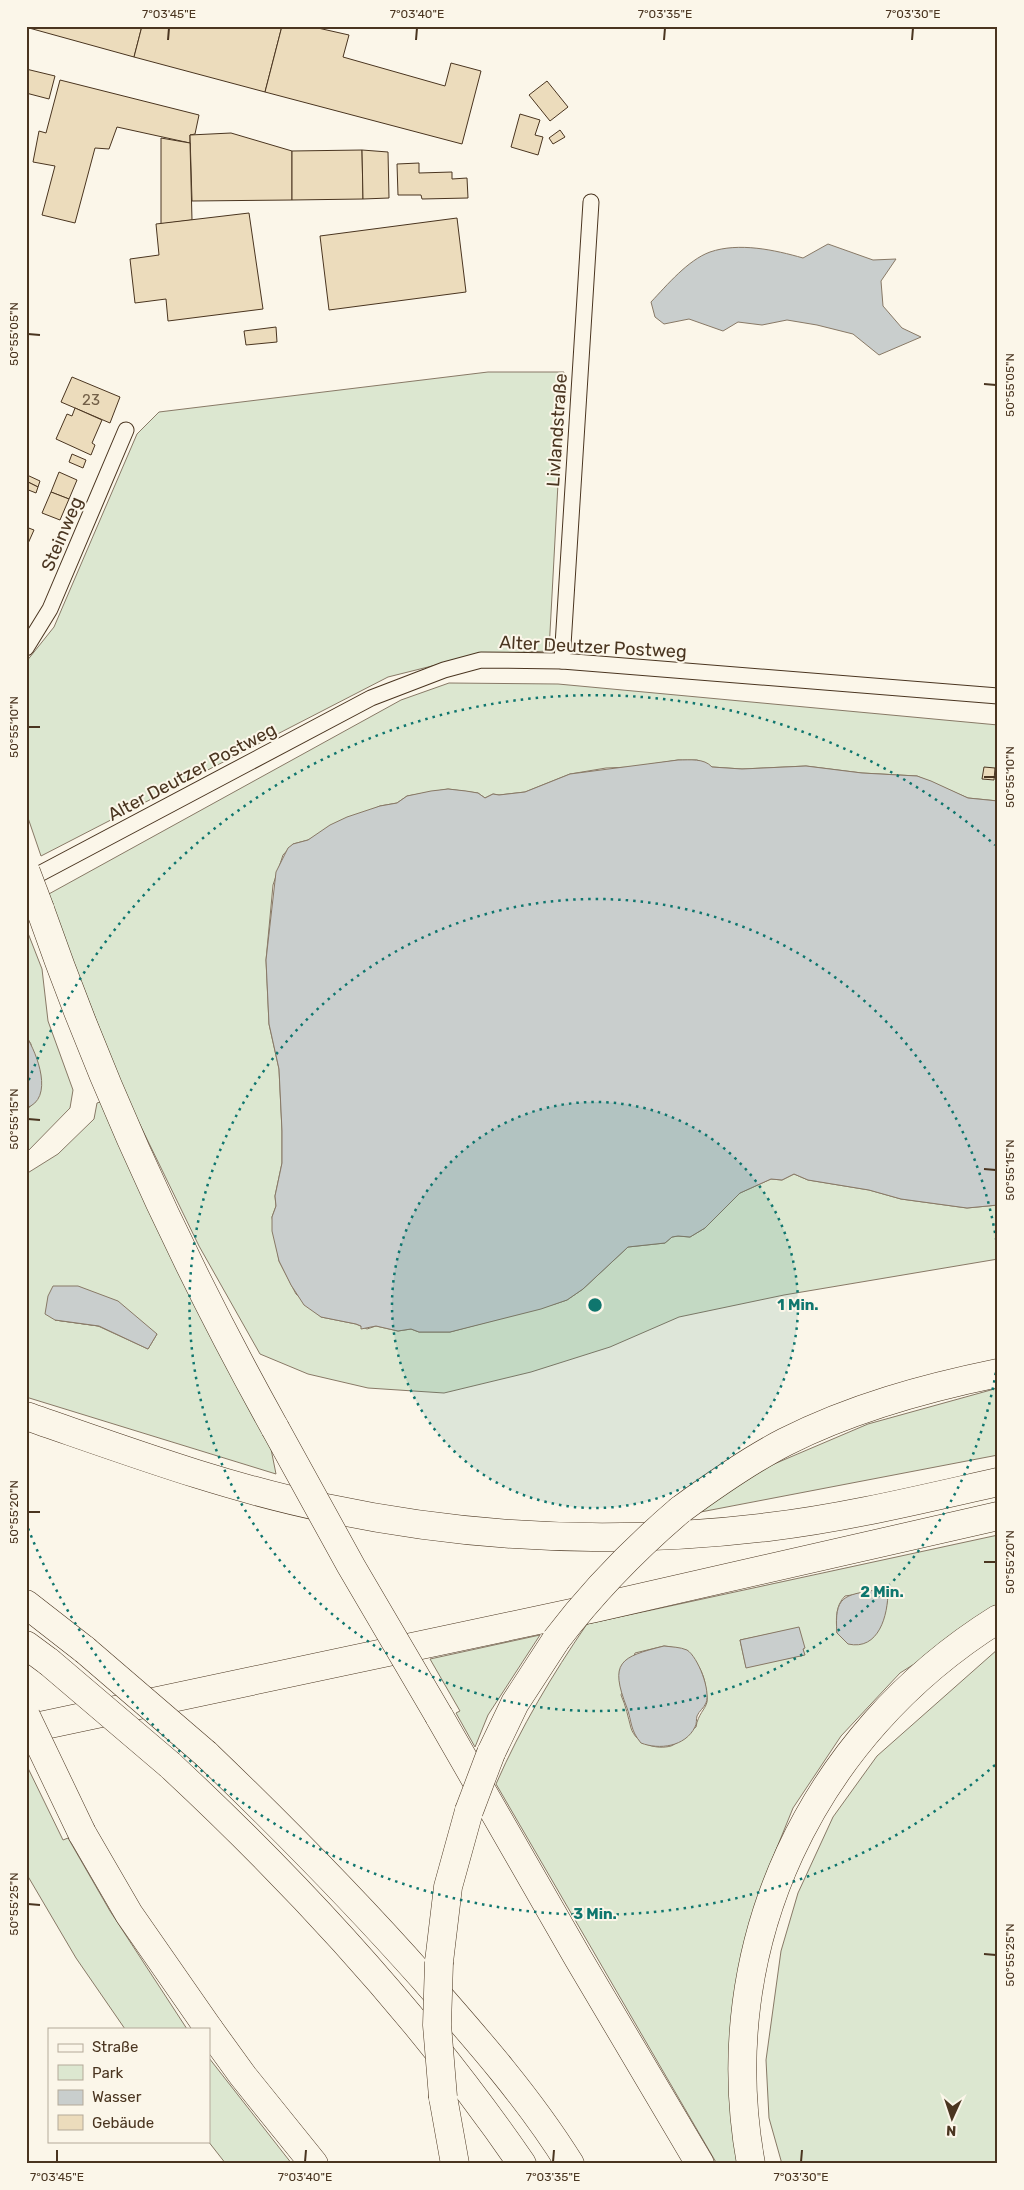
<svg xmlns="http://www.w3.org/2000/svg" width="1024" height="2190" font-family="Rubik,sans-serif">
	<rect width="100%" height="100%" fill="#fbf6e9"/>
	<g fill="#dce7d0" stroke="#887966" fill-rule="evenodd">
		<polygon points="488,372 564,372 549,651 480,654 388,677 41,856 26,812 26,662 54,627 137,434 159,412"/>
		<polygon points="449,683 558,684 998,725 998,801 968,798 917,776 862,773 806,766 742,769 712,767 697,760 678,760 632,767 606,768 570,774 525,792 499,795 493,794 485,798 478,793 448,789 407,796 397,803 380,806 308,840 293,844 283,855 273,885 266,960 269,1024 279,1069 282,1131 282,1163 275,1196 276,1206 272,1217 279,1261 296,1294 321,1317 356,1324 367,1329 376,1326 398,1331 411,1329 419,1332 450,1332 555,1304 567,1300 583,1289 628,1247 665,1243 672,1237 678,1236 690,1237 705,1228 740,1193 771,1179 782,1180 794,1174 808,1180 869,1190 901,1199 967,1208 998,1205 998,1259 784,1295 679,1317 610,1347 531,1372 444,1393 368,1388 308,1374 260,1354 199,1246 126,1096 47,895 401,700"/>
		<polygon points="26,928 42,969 48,1021 73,1090 70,1108 26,1153 26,1108 30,1107 31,1044 26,1036"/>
		<path d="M 103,1101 L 271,1449 L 276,1474 L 26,1397 L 26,1174 L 58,1154 L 94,1119 L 97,1103 ZM 55,1320 L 157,1334 L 148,1349 L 98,1326 Z"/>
		<polygon points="998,1388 998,1455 685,1515 760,1470 868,1424"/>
		<path d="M 998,1535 L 998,1611 L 900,1673 L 841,1736 L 793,1808 L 767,1872 L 742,1957 L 733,2025 L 741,2164 L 717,2164 L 496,1784 C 521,1727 552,1675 587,1624 ZM 885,1590 L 888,1595 L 886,1608 L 837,1633 C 836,1620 835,1606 845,1596 ZM 799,1628 L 804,1655 L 746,1667 L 740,1640 ZM 664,1646 C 689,1648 704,1666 706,1690 C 706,1693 708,1699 707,1702 C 705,1710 698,1714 696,1727 C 688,1732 679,1743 671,1746 C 656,1750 636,1744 631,1728 C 628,1717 626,1706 621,1695 L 635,1653 Z"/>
		<polygon points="540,1635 488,1715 475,1747 456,1713 460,1711 430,1659"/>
		<polygon points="998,1649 998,2164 782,2164 769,2118 766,2060 781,1951 798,1893 833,1817 877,1756"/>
		<polygon points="26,1764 63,1840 68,1838 110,1911 187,2029 125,2029 76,1958 26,1873"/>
		<polygon points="209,2058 292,2164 226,2164 208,2141"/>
	</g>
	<g fill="#c9cecd" stroke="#887966">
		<path d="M 828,244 L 873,260 L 896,259 L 881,281 L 883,306 L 902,328 L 921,337 L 879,355 L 853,334 L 817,325 L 787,320 L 762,325 L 738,322 L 723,331 L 689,319 L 664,324 L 655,317 L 651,302 C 667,285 688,260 710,252 C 739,242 775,250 803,258 Z"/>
		<path d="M 678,760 C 690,760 704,758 712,767 L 742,769 L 806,766 L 862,773 L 917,776 L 931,781 L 968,798 L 998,801 L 998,1205 L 967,1208 L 901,1199 L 869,1190 L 808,1180 L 794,1174 L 782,1180 L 771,1179 L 740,1193 L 705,1228 L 690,1237 L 678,1236 L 672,1237 L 665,1243 L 628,1247 L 583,1289 L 567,1300 L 541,1309 L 450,1332 L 419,1332 L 411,1329 L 398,1331 L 376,1326 L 361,1329 L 361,1326 L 356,1324 L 321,1317 L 304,1305 L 291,1285 L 279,1261 L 272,1231 L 272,1217 L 276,1206 L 275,1196 L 282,1163 L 282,1131 L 279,1069 L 269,1024 L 266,960 L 276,872 L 288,848 L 293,844 L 308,840 L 330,825 L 347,817 L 380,806 L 397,803 L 407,796 L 431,791 L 448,789 L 466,791 L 478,793 L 485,798 L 493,794 L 499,795 L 525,792 L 570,774 Z"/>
		<path d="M 26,1036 C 37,1053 55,1099 26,1108 Z"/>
		<polygon points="53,1286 78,1286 118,1301 157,1334 148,1349 99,1326 55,1320 45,1314 48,1296"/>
		<path d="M 876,1590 L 888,1591 C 888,1615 879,1651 848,1644 L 837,1633 C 834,1596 844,1595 876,1590 Z"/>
		<polygon points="799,1627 805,1648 803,1649 805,1655 746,1668 740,1640"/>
		<path d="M 664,1646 C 672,1647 680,1647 687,1650 C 698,1657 711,1691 706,1703 C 704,1708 699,1711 697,1716 C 696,1719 697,1724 695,1727 C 685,1747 659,1750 641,1743 C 630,1730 632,1722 627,1708 C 609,1662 620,1657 664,1646 Z"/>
	</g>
	<g fill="#ecdcbc" stroke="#4a3520">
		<polygon points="29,26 142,26 134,57 29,28"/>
		<polygon points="142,26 282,26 265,92 134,57"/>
		<polygon points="282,26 309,26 349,35 343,57 445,86 451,63 481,71 462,144 265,92"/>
		<polygon points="26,69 55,76 49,99 26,93"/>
		<polygon points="60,80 199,115 195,134 190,135 190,143 117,127 109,149 95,148 75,223 42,215 55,166 33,162 39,131 46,133"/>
		<polygon points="547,81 568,107 550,121 529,95"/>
		<polygon points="520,114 540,120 535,135 543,137 538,155 511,147"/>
		<polygon points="560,130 565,137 553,144 549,138"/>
		<polygon points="231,133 292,151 292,200 192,201 190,135"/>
		<polygon points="161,138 190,143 192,220 161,224"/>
		<polygon points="362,150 363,199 292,200 292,151"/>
		<polygon points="362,150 388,152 389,198 363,199"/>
		<polygon points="419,163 419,173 452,172 452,179 467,178 468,198 422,199 421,195 398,195 397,164"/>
		<polygon points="249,213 263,309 168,321 166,299 135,303 130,259 159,255 156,224"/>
		<polygon points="457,218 466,292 329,310 320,236"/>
		<polygon points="276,327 277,342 246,345 244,331"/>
		<polygon points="72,377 120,397 110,423 61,402"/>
		<polygon points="75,408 102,420 92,443 95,445 91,455 56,439 67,414 72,416"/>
		<polygon points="72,454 86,460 83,468 69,462"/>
		<polygon points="59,472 77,480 69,499 51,492"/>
		<polygon points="27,475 40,481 38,487 26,481"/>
		<polygon points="26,481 38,487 36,493 26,489"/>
		<polygon points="51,492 69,499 60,520 42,513"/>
		<polygon points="26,527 34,530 26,548"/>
		<polygon points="984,767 995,768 994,780 982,779"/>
	</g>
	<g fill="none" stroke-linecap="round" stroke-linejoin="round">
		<g stroke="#4a3520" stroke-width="17">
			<g id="minor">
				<polyline points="26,648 50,609 126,430"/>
				<polyline points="562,661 591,202"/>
				<polyline points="26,881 371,698 444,670 481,660 562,661 998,696"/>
			</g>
		</g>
		<g stroke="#4a3520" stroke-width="29">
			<g id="motorway">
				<path d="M 40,909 C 103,1089 182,1261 275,1428"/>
				<path d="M 26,1416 C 125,1450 224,1487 326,1508 C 471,1539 620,1545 768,1527 C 845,1518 922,1499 998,1482"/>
				<path d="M 680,1510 C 714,1485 748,1461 785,1442 C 852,1408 925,1388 998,1373"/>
				<polyline points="26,1604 85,1650"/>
				<polyline points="26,1645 49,1662"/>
				<polyline points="439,1716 578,1958 700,2164"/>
				<polyline points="26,1729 595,1608 998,1516"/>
				<polyline points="491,1753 515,1703 556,1640"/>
				<path d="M 206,1754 C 282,1827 355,1901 425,1980 C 476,2038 529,2098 570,2164"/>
				<path d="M 170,1765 C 300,1886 421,2017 522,2164"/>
				<polyline points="82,1833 129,1914 209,2029"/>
				<polyline points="439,1962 448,1887 469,1811"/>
				<polyline points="209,2029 243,2076 314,2164"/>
				<polyline points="443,2097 455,2164"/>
				<path d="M 751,2164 C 711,1946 812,1735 998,1619"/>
			</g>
		</g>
		<use href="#minor" stroke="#fbf6e9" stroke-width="15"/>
		<use href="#motorway" stroke="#fbf6e9" stroke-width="28"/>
		<g stroke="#4a3520" stroke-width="29" stroke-linecap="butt">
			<g id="motorway-bridge">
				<polyline points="26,872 40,909"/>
				<polyline points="275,1428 351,1566 439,1716"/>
				<path d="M 556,1640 C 594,1590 632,1551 680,1510"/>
				<polyline points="85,1650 206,1754"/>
				<polyline points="49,1662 170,1765"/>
				<polyline points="26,1716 82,1833"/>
				<polyline points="469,1811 491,1753"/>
				<polyline points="439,1962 437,2025 443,2097"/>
			</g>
		</g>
		<use href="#motorway-bridge" stroke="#fbf6e9" stroke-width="28"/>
	</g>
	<path fill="none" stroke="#4a3520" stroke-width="2" d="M 168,40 L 169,28M 416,40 L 417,28M 664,40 L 665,28M 912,40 L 913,28M 28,334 L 40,335M 984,384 L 996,385M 28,727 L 40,727M 984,777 L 996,777M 28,1119 L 40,1120M 984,1169 L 996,1170M 28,1512 L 40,1512M 984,1562 L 996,1562M 28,1904 L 40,1905M 984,1954 L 996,1955M 57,2162 L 57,2150M 305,2162 L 306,2150M 553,2162 L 554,2150M 801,2162 L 802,2150"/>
	<circle cx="595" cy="1305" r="203" fill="#0f766e" fill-opacity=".12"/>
	<g fill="none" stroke="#0f766e" stroke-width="2.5" stroke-dasharray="2.5 5">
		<circle cx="595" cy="1305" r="203"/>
		<path d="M998 1358A406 406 0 1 1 998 1252"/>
		<path d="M995 1765A609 609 0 0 1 26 1523M26 1087A609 609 0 0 1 995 845"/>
	</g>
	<g text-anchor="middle" stroke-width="4" stroke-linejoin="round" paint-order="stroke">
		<g font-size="15" fill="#725f47">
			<text x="91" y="405">23</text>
		</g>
		<g font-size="18" fill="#4a3520" stroke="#fbf6e9">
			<text transform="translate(557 430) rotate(-86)" y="6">Livlandstraße</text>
			<text transform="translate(62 534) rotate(-67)" y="6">Steinweg</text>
			<text transform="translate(593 647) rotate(3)" y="6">Alter Deutzer Postweg</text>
			<text transform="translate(192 772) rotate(-28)" y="6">Alter Deutzer Postweg</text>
		</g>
	</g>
	<circle cx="595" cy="1305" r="8" fill="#0f766e" stroke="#fbf6e9" stroke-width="2.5"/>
	<g font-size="15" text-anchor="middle" font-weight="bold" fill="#0f766e" stroke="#fbf6e9" stroke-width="4" stroke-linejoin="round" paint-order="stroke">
		<text x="798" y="1310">1 Min.</text>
		<text x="882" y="1597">2 Min.</text>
		<text x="595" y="1919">3 Min.</text>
	</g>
	<rect width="1024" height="2190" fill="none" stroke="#fbf6e9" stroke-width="55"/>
	<rect x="48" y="2028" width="162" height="115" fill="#fbf6e9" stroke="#b4a999"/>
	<rect x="58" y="2044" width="25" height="8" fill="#fbf6e9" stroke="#b4a999"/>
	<text x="92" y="2052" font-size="15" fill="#4a3520">Straße</text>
	<rect x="58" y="2065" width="25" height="15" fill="#dce7d0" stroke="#b4a999"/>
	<text x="92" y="2078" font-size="15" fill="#4a3520">Park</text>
	<rect x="58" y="2090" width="25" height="15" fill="#c9cecd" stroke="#b4a999"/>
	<text x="92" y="2102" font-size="15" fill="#4a3520">Wasser</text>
	<rect x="58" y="2115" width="25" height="15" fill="#ecdcbc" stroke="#b4a999"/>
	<text x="92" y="2128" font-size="15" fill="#4a3520">Gebäude</text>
	<g transform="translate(952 2118) rotate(183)" stroke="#fbf6e9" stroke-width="4" paint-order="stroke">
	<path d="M0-4L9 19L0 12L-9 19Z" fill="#4a3520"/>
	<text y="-8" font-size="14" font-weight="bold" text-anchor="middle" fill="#4a3520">N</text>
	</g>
	<rect x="28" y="28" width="968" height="2134" fill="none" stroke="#4a3520" stroke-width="2"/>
	<g font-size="12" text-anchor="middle" fill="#4a3520">
		<text x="169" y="18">7°03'45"E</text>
		<text x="417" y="18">7°03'40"E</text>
		<text x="665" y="18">7°03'35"E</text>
		<text x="913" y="18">7°03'30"E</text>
		<text transform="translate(14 334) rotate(-90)" y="4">50°55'05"N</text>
		<text transform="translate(1010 385) rotate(-90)" y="4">50°55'05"N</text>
		<text transform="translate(14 727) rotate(-90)" y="4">50°55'10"N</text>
		<text transform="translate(1010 777) rotate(-90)" y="4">50°55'10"N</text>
		<text transform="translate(14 1119) rotate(-90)" y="4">50°55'15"N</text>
		<text transform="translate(1010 1170) rotate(-90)" y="4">50°55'15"N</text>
		<text transform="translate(14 1512) rotate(-90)" y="4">50°55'20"N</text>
		<text transform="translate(1010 1562) rotate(-90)" y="4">50°55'20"N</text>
		<text transform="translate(14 1904) rotate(-90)" y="4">50°55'25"N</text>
		<text transform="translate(1010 1955) rotate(-90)" y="4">50°55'25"N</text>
		<text x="57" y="2181">7°03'45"E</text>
		<text x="305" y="2181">7°03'40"E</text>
		<text x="553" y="2181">7°03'35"E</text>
		<text x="801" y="2181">7°03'30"E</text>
	</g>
</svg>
